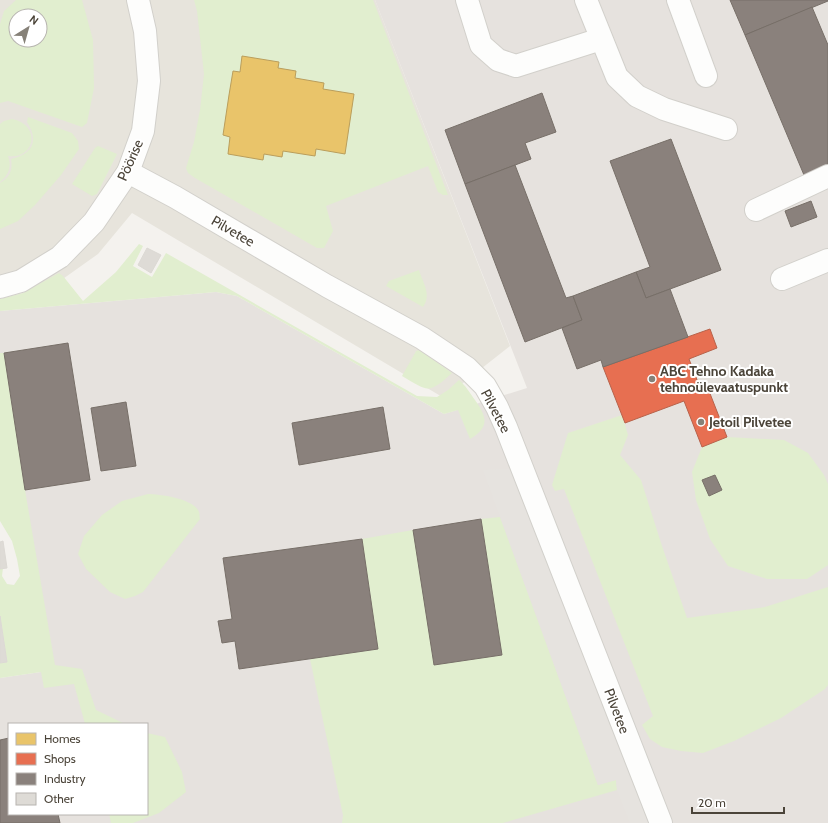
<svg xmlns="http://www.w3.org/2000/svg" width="828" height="823" font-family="Cabin,sans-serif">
	<rect width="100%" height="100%" fill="#f4f2ee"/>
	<path fill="#e7e4dc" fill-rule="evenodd" d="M 0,0 L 375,0 L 510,346 L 444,398 L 132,213 L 98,254 L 60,281 L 0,298 ZM 16,16 L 40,16 L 40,40 L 16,40 Z"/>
	<path fill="#e6e2de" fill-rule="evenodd" d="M 375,0 L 828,0 L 828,823 L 0,823 L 0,678 L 41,672 L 0,390 L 0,311 L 216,292 L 237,296 L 444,414 L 527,388 ZM 9,724 L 147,724 L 147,814 L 9,814 Z"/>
	<g fill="#e1eecf" fill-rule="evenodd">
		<path d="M 16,0 L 82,0 L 93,40 L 94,88 L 87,123 L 82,127 L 8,101 L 0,103 L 0,24 L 4,11 ZM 16,16 L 40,16 L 40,40 L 16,40 Z"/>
		<path d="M 194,0 L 373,0 L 448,195 L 443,195 L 438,192 L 428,166 L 326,206 L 333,231 L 324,248 L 317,248 L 195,178 L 188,173 L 186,168 L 194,142 L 200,110 L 204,74 L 197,11 ZM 242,56 L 278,62 L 278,68 L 295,78 L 324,83 L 323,89 L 345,153 L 316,149 L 283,151 L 281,157 L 264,154 L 263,160 L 228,154 L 230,137 L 223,135 L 233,71 L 240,72 Z"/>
		<path d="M 28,117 L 72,133 L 78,141 L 79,149 L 61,175 L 35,205 L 18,221 L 0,229 L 0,183 C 10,177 13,170 11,159 C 33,154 39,141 27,122 Z"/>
		<path d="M 12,119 C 42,125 35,160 8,156 C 12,166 9,175 0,182 L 0,124 L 4,121 Z"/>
		<polygon points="98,146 117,154 97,194 92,196 72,184 95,148"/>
		<path d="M 139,244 L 143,246 L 133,266 L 152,277 L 166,253 L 417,396 L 437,397 L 448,390 L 459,380 C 466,386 470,393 475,400 C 487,417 490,427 470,439 L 458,410 L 444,414 L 237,296 L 216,292 L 0,311 L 0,299 L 23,293 L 59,273 L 63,276 L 83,301 L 116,272 Z"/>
		<path d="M 419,270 C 423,283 432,295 423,307 L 386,286 L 389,281 Z"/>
		<path d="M 419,350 L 452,373 C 428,395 428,391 402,376 L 415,353 L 416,351 Z"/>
		<polygon points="0,353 4,353 25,490 55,665 82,669 96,710 125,724 85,724 74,684 44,688 41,672 0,678 0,663 7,662 0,616 0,569 3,568 2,576 7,584 14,585 20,576 17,559 12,541 0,521"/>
		<polygon points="622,415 628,435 620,455 641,480 662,546 687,618 765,607 828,587 828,685 825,689 781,718 734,741 703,753 681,751 662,747 650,739 642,725 653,716 564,489 555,491 552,485 568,433"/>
		<polygon points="727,437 784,440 808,453 824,475 828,484 828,565 807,579 767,579 728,566 710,539 696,500 692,472 702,447"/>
		<path d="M 148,494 C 160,494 195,499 199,512 C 200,514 199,517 200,519 L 143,592 L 135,596 L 125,599 L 110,592 L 86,569 L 78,554 L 84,536 L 102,515 L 122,501 Z"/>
		<polygon points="500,517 598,785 616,780 617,790 503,823 342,823 343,815 310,659 378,649 362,539 413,530 434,665 502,655 481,519"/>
		<polygon points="147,733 165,737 182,772 186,792 159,813 133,823 111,823 109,814 147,814"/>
	</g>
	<polygon fill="#e6e3df" points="522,468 661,823 630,823 617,790 616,780 598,785 483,470"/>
	<polygon fill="#e9c46a" stroke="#ba9e5b" points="242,56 279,62 278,68 296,71 295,78 324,83 323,89 354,94 345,154 316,149 315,156 283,151 282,157 264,154 263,160 228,154 230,137 223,135 229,95 233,71 240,72"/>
	<polygon fill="#e76f51" stroke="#b8624a" points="710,329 717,348 689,359 702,393 709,391 727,437 702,447 684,401 625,423 603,367"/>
	<g fill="#8a817c" stroke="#776f68">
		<polygon points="730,0 828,0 828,1 745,35"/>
		<polygon points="812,7 828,45 828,165 804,175 745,35"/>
		<polygon points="542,93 556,132 525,143 531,159 465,184 445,130"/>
		<polygon points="671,139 721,270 646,298 636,272 650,267 610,161"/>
		<polygon points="515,165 566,298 573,296 582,320 525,342 465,184"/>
		<polygon points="811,201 817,217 791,227 785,211"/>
		<polygon points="636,272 646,298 670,289 688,337 603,367 601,360 577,369 562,328 582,320 573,296"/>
		<polygon points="68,343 90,480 25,490 4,353"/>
		<polygon points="126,402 136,466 101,471 91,408"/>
		<polygon points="383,407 390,449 299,465 292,423"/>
		<polygon points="715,475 722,490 709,496 702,480"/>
		<polygon points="481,519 502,655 434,665 413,530"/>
		<polygon points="362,539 378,649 239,669 235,641 222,643 218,621 232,619 223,558"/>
		<polygon points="9,738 9,814 58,814 60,823 0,823 0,740"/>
	</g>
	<g fill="#dedbd6" stroke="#dcd9d4">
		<polygon points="147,248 161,255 151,273 138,265"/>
		<polygon points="3,541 7,568 0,569 0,542"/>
		<polygon points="0,616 7,662 0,663"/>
	</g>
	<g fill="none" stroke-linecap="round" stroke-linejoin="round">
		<g stroke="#d2d0cb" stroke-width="24">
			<g id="minor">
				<polyline points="467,0 481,45 498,60 516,66 601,39"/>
				<polyline points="586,0 617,77 637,96 664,109 726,129"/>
				<polyline points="678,0 706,76"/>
				<polyline points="128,172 175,197 327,286 422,338 467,368 485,386 497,407 506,427 661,823"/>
				<polyline points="756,210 828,176"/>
				<polyline points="782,279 828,260"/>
				<polyline points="0,287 21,281 60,257 94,222 128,172 143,131 149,81 145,31 138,0"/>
			</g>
		</g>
		<use href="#minor" stroke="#fdfdfc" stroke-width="22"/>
	</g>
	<g fill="#868178" stroke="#fff" stroke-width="1.5">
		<circle cx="652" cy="379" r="4"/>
		<circle cx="701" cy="422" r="4"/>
	</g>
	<g text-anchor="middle" stroke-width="4" stroke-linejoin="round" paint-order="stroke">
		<g font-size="14" fill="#4b4439" stroke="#fff">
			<text transform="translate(130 160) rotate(-66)" y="5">Pöörise</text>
			<text transform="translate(233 231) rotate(30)" y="5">Pilvetee</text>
			<text transform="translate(496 411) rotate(62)" y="5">Pilvetee</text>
			<text transform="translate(617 711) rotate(69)" y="5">Pilvetee</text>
		</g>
		<g font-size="14" font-weight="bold" fill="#4b4439" stroke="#fff" text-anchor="start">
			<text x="660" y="376">ABC Tehno Kadaka<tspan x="660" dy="16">tehnoülevaatuspunkt</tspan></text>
			<text x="709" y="427">Jetoil Pilvetee</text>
		</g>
	</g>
	<rect x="8" y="723" width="140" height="92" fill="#ffffff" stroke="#b7b4b0"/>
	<rect x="16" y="733" width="20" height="12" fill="#e9c46a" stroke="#b7b4b0"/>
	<text x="44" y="743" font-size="12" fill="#4b4439">Homes</text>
	<rect x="16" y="753" width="20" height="12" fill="#e76f51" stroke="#b7b4b0"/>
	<text x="44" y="763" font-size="12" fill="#4b4439">Shops</text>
	<rect x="16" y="773" width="20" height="12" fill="#8a817c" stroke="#b7b4b0"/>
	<text x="44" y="783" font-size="12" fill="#4b4439">Industry</text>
	<rect x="16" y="793" width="20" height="12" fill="#dedbd6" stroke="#b7b4b0"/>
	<text x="44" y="803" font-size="12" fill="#4b4439">Other</text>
	<g transform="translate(28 28) rotate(37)"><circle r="19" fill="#ffffff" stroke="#b7b4b0"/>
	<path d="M0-3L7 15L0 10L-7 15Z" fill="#868178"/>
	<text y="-6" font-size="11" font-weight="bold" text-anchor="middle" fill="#4b4439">N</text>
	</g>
	<path d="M692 807v6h92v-6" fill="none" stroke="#4b4439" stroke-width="2"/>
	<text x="698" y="807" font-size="12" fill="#4b4439" stroke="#ffffff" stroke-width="3" paint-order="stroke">20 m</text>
</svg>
